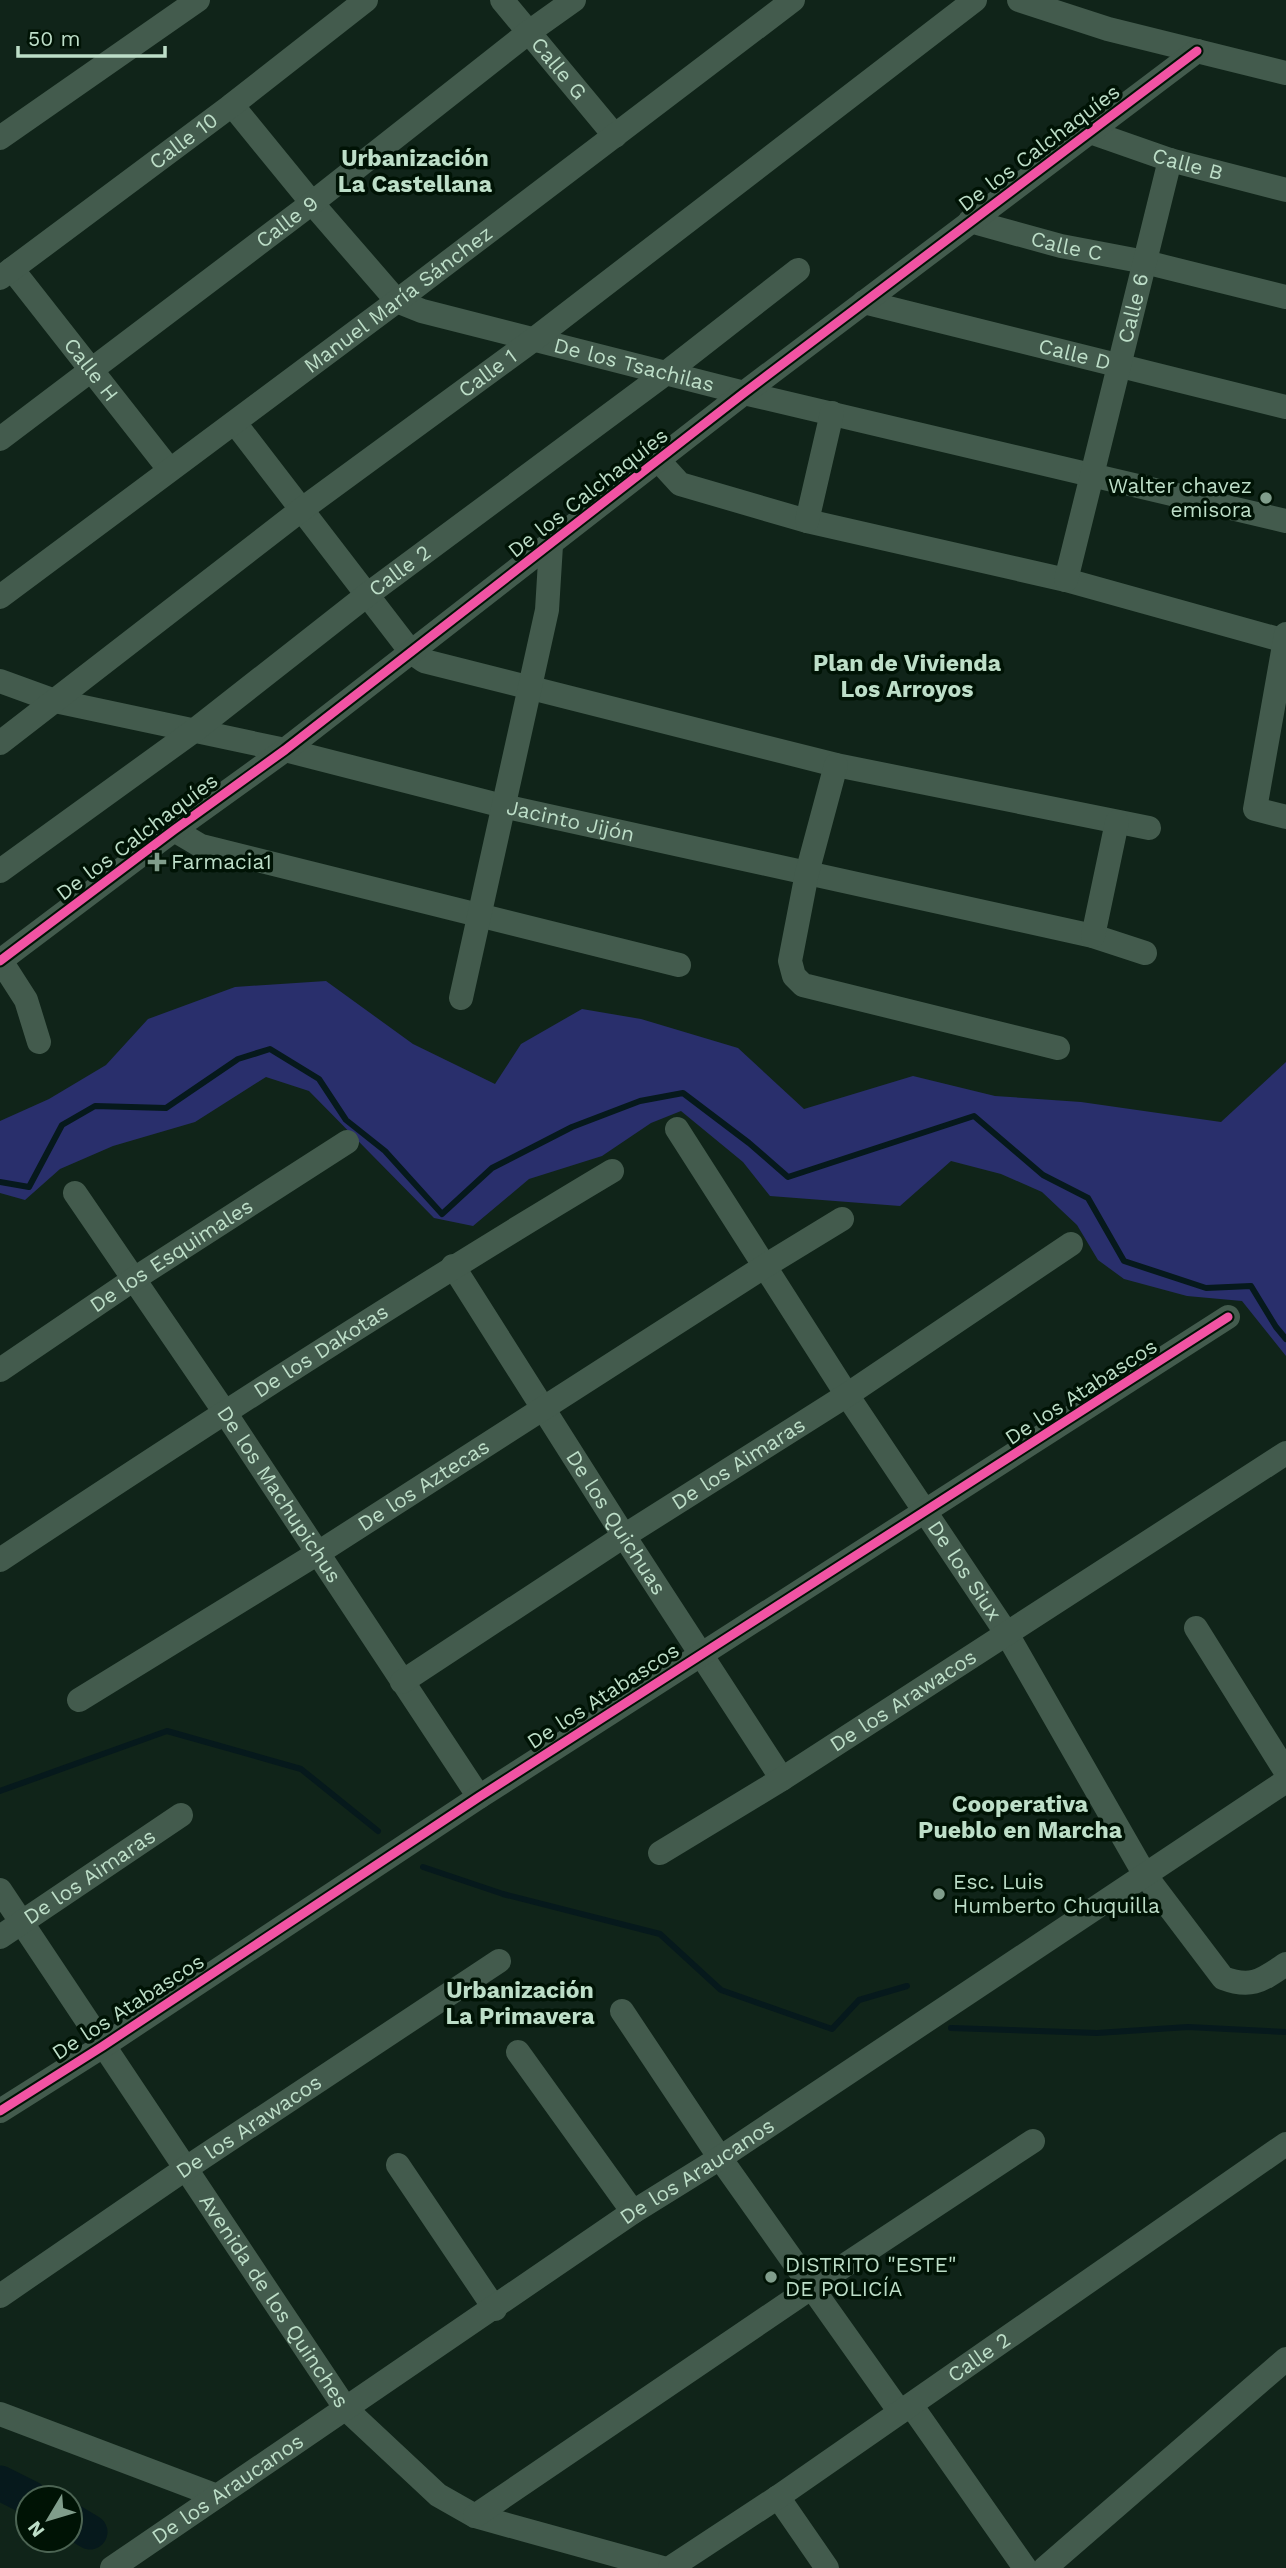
<svg xmlns="http://www.w3.org/2000/svg" width="1286" height="2568" font-family="'Work Sans',sans-serif">
	<rect width="100%" height="100%" fill="#102419"/>
	<polygon fill="#292f6c" points="326,981 413,1044 495,1084 521,1044 582,1009 641,1019 738,1048 804,1109 913,1076 995,1096 1081,1102 1221,1122 1286,1062 1286,1356 1242,1301 1187,1296 1124,1279 1098,1260 1077,1225 1042,1192 1001,1174 951,1161 900,1206 770,1196 743,1162 681,1111 651,1123 602,1156 529,1179 473,1226 434,1218 309,1091 266,1077 195,1122 113,1146 60,1169 25,1200 0,1193 0,1121 49,1099 106,1065 148,1019 235,987"/>
	<g fill="none" stroke-linecap="round" stroke-linejoin="round">
		<g stroke="#06191c" stroke-width="6">
			<polyline points="0,1182 29,1187 62,1125 95,1106 166,1108 238,1059 270,1049 319,1079 346,1120 385,1151 442,1214 492,1168 572,1127 640,1101 683,1093 749,1143 788,1177 974,1116 1043,1175 1088,1198 1124,1261 1206,1288 1251,1286 1276,1327 1286,1339"/>
			<polyline points="0,1791 167,1731 301,1769 378,1831"/>
			<polyline points="423,1867 503,1894 660,1934 721,1990 832,2029 859,2000 907,1986"/>
			<polyline points="951,2028 1097,2033 1188,2027 1286,2032"/>
		</g>
		<g stroke="#06191c" stroke-width="35">
			<polyline points="0,2483 30,2498"/>
			<polyline points="70,2520 90,2532"/>
		</g>
		<g stroke="#435b4d" stroke-width="24">
			<path id="s1" d="M 502,0 L 615,136"/>
			<polyline points="1019,0 1108,29 1286,73"/>
			<path id="s2" d="M 232,105 L 312,203 L 397,301 L 422,311 L 744,393 L 1286,521"/>
			<path id="s3" d="M 1090,132 L 1170,160 L 1286,190"/>
			<polyline points="0,138 198,0"/>
			<path id="s4" d="M 970,221 L 1061,246 L 1145,262 L 1286,297"/>
			<path id="s5" d="M 12,269 L 169,469"/>
			<path id="s6" d="M 0,278 L 232,105 L 366,0"/>
			<path id="s7" d="M 864,302 L 1286,407"/>
			<polyline points="235,423 411,652 424,661 836,765 1149,828"/>
			<path id="s8" d="M 0,439 L 312,203 L 529,32 L 574,0"/>
			<polyline points="659,461 680,484 807,521 1066,580 1285,641"/>
			<polyline points="807,521 832,413"/>
			<path id="s9" d="M 1066,580 L 1170,160"/>
			<path id="s10" d="M 0,597 L 397,301 L 793,0"/>
			<polyline points="1286,634 1255,809 1286,817"/>
			<path id="s11" d="M 0,681 L 55,701 L 285,750 L 503,806 L 1093,936 L 1145,953"/>
			<path id="s12" d="M 0,743 L 301,510 L 533,340 L 975,0"/>
			<polyline points="836,765 807,873 790,961 794,976 803,985 1058,1048"/>
			<polyline points="174,830 201,846 679,965"/>
			<path id="s13" d="M 0,871 L 195,730 L 367,595 L 666,373 L 798,270"/>
			<polyline points="1093,936 1117,822"/>
			<polyline points="0,961 174,830 285,750 744,393 1197,51"/>
			<polyline points="1,961 26,1000 39,1042"/>
			<polyline points="461,998 547,610 551,545"/>
			<path id="s14" d="M 677,1129 L 847,1395 L 1007,1634 L 1145,1875 L 1223,1978 C 1252,1989 1262,1980 1286,1964"/>
			<path id="s15" d="M 75,1193 L 224,1411 L 479,1797"/>
			<path id="s16" d="M 453,1266 L 624,1536 L 782,1779"/>
			<path id="s17" d="M 0,1370 L 134,1279 L 347,1142"/>
			<path id="s18" d="M 0,1560 C 202,1426 404,1295 612,1171"/>
			<polyline points="1196,1628 1286,1772"/>
			<path id="s19" d="M 402,1682 L 624,1536 L 847,1395 L 1071,1244"/>
			<path id="s20" d="M 79,1700 L 318,1553 L 765,1266 L 842,1219"/>
			<path id="s21" d="M 660,1853 L 782,1779 L 1286,1453"/>
			<path id="s22" d="M 0,1890 L 346,2409 L 438,2495 L 475,2516 L 663,2568"/>
			<path id="s23" d="M 0,1937 L 181,1815"/>
			<polyline points="622,2011 720,2158 900,2412"/>
			<polyline points="518,2052 633,2212"/>
			<polyline points="0,2111 103,2046 479,1797 1228,1317"/>
			<polyline points="398,2165 495,2309"/>
			<path id="s24" d="M 0,2296 L 185,2169 L 499,1961"/>
			<polyline points="911,2405 1025,2568"/>
			<polyline points="0,2414 217,2496"/>
			<polyline points="778,2497 827,2568"/>
			<polyline points="475,2516 812,2287 1033,2141"/>
			<path id="s25" d="M 112,2568 L 633,2212 L 720,2158 L 1286,1781"/>
			<path id="s26" d="M 670,2568 L 778,2497 L 1286,2144"/>
			<polyline points="1045,2568 1286,2359"/>
		</g>
		<g stroke="#001305" stroke-width="13">
			<g id="cycleway">
				<polyline points="0,961 174,830 285,750 744,393 1197,51"/>
				<polyline points="0,2111 103,2046 479,1797 1228,1317"/>
			</g>
		</g>
		<use href="#cycleway" stroke="#f153a3" stroke-width="9"/>
	</g>
	<g fill="#809d8b" stroke="#001305" stroke-width="2.5">
		<circle cx="1266" cy="498" r="7"/>
		<path d="M153.5 851.5h7v7h7v7h-7v7h-7v-7h-7v-7h7z"/>
		<circle cx="939" cy="1894" r="7"/>
		<circle cx="771" cy="2277" r="7"/>
	</g>
	<g text-anchor="middle" stroke-width="7" stroke-linejoin="round" paint-order="stroke">
		<g font-size="21" fill="#bddec8" stroke="#001305">
			<text dy="7" stroke="none"><textPath href="#s1" startOffset="89">Calle G</textPath></text>
			<text dy="7" stroke="none"><textPath href="#s6" startOffset="229">Calle 10</textPath></text>
			<text transform="translate(1039 148) rotate(-37)" y="7">De los Calchaquíes</text>
			<text dy="7" stroke="none"><textPath href="#s3" startOffset="103">Calle B</textPath></text>
			<text dy="7" stroke="none"><textPath href="#s8" startOffset="360">Calle 9</textPath></text>
			<text dy="7" stroke="none"><textPath href="#s4" startOffset="100">Calle C</textPath></text>
			<text dy="7" stroke="none"><textPath href="#s10" startOffset="497">Manuel María Sánchez</textPath></text>
			<text dy="7" stroke="none"><textPath href="#s9" startOffset="280">Calle 6</textPath></text>
			<text dy="7" stroke="none"><textPath href="#s7" startOffset="217">Calle D</textPath></text>
			<text dy="7" stroke="none"><textPath href="#s2" startOffset="502">De los Tsachilas</textPath></text>
			<text dy="7" stroke="none"><textPath href="#s5" startOffset="128">Calle H</textPath></text>
			<text dy="7" stroke="none"><textPath href="#s12" startOffset="612">Calle 1</textPath></text>
			<text transform="translate(588 493) rotate(-38)" y="7">De los Calchaquíes</text>
			<text dy="7" stroke="none"><textPath href="#s13" startOffset="500">Calle 2</textPath></text>
			<text dy="7" stroke="none"><textPath href="#s11" startOffset="588">Jacinto Jijón</textPath></text>
			<text transform="translate(137 837) rotate(-37)" y="7">De los Calchaquíes</text>
			<text dy="7" stroke="none"><textPath href="#s17" startOffset="206">De los Esquimales</textPath></text>
			<text dy="7" stroke="none"><textPath href="#s18" startOffset="383">De los Dakotas</textPath></text>
			<text transform="translate(1081 1392) rotate(-33)" y="7">De los Atabascos</text>
			<text dy="7" stroke="none"><textPath href="#s19" startOffset="401">De los Aimaras</textPath></text>
			<text dy="7" stroke="none"><textPath href="#s20" startOffset="406">De los Aztecas</textPath></text>
			<text dy="7" stroke="none"><textPath href="#s15" startOffset="364">De los Machupichus</textPath></text>
			<text dy="7" stroke="none"><textPath href="#s16" startOffset="304">De los Quichuas</textPath></text>
			<text dy="7" stroke="none"><textPath href="#s14" startOffset="527">De los Siux</textPath></text>
			<text transform="translate(603 1696) rotate(-33)" y="7">De los Atabascos</text>
			<text dy="7" stroke="none"><textPath href="#s21" startOffset="287">De los Arawacos</textPath></text>
			<text dy="7" stroke="none"><textPath href="#s23" startOffset="108">De los Aimaras</textPath></text>
			<text transform="translate(128 2007) rotate(-33)" y="7">De los Atabascos</text>
			<text dy="7" stroke="none"><textPath href="#s24" startOffset="301">De los Arawacos</textPath></text>
			<text dy="7" stroke="none"><textPath href="#s25" startOffset="707">De los Araucanos</textPath></text>
			<text dy="7" stroke="none"><textPath href="#s22" startOffset="494">Avenida de los Quinches</textPath></text>
			<text dy="7" stroke="none"><textPath href="#s26" startOffset="374">Calle 2</textPath></text>
			<text dy="7" stroke="none"><textPath href="#s25" startOffset="140">De los Araucanos</textPath></text>
		</g>
		<g font-size="21" fill="#bddec8" stroke="#001305" text-anchor="start">
			<text x="1252" y="493" text-anchor="end">Walter chavez<tspan x="1252" dy="24">emisora</tspan></text>
			<text x="171" y="869">Farmacia1</text>
			<text x="953" y="1889">Esc. Luis<tspan x="953" dy="24">Humberto Chuquilla</tspan></text>
			<text x="785" y="2272">DISTRITO "ESTE"<tspan x="785" dy="24">DE POLICÍA</tspan></text>
		</g>
		<g font-size="23" font-weight="bold" fill="#bddec8" stroke="#001305">
			<text x="415" y="166">Urbanización<tspan x="415" dy="26">La Castellana</tspan></text>
			<text x="907" y="671">Plan de Vivienda<tspan x="907" dy="26">Los Arroyos</tspan></text>
			<text x="1020" y="1812">Cooperativa<tspan x="1020" dy="26">Pueblo en Marcha</tspan></text>
			<text x="520" y="1998">Urbanización<tspan x="520" dy="26">La Primavera</tspan></text>
		</g>
	</g>
	<g transform="translate(49 2519) rotate(232)"><circle r="33" fill="#001305" stroke="#4c6453" stroke-width="2"/>
	<path d="M0-5L12 26L0 18L-12 26Z" fill="#809d8b"/>
	<text y="-10" font-size="19" font-weight="bold" text-anchor="middle" fill="#bddec8">N</text>
	</g>
	<path d="M18 46v10h147v-10" fill="none" stroke="#bddec8" stroke-width="3.5"/>
	<text x="28" y="46" font-size="21" fill="#bddec8" stroke="#001305" stroke-width="5" paint-order="stroke">50 m</text>
</svg>
